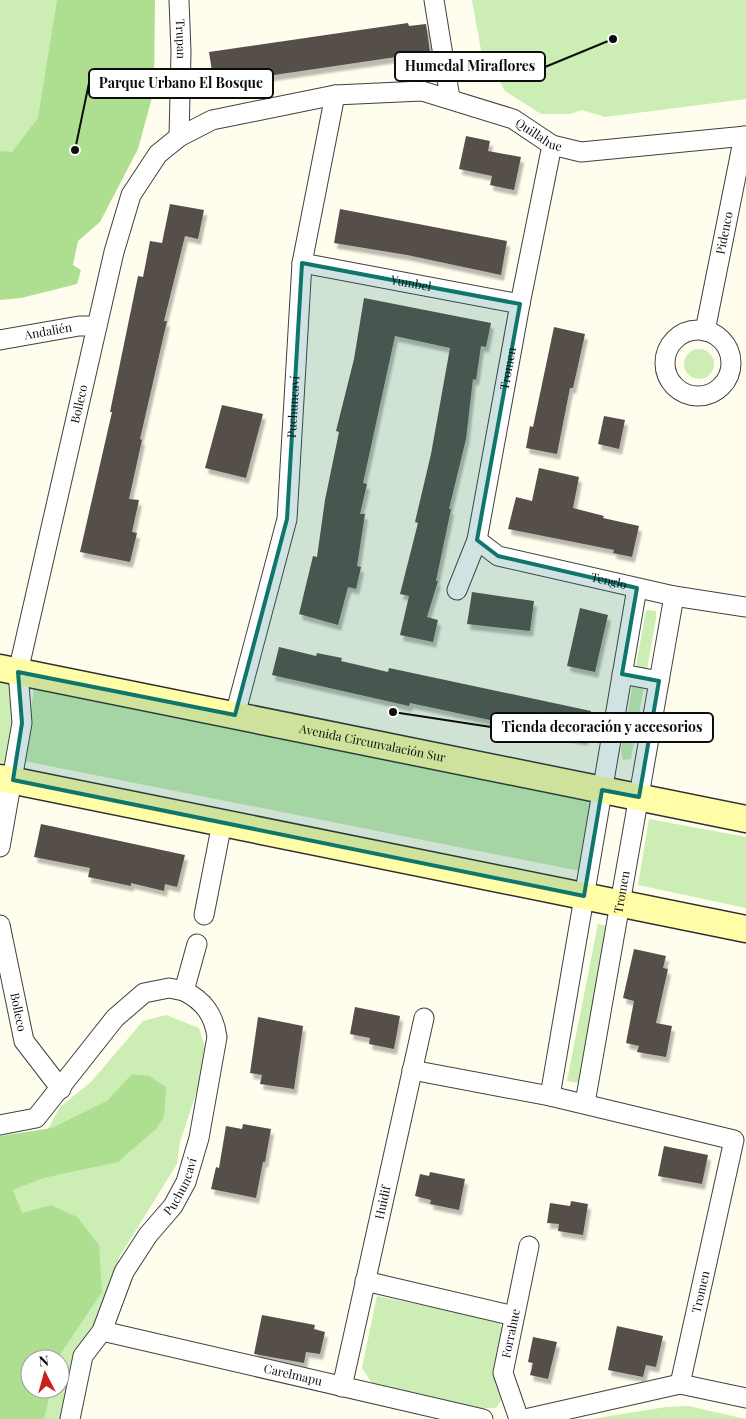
<svg xmlns="http://www.w3.org/2000/svg" width="746" height="1419" font-family="'Playfair Display',serif">
	<defs>
		<filter id="shadow"><feDropShadow dx="3" dy="5.5" stdDeviation="1" flood-color="#0004"/></filter>
	</defs>
	<rect width="100%" height="100%" fill="#fffded"/>
	<g fill="#ccedb3" fill-rule="evenodd">
		<polygon points="0,0 90,0 0,207"/>
		<polygon points="472,0 746,0 746,99 605,117 582,110 570,114 541,114 505,91 500,82 486,78"/>
		<circle cx="699" cy="364" r="15"/>
		<polygon points="646,610 656,611 656,619 631,759 623,760 621,750"/>
		<polygon points="0,680 14,683 16,722 6,764 0,762"/>
		<polygon points="34,688 596,802 585,872 24,761"/>
		<polygon points="649,819 746,837 746,908 638,885"/>
		<polygon points="598,924 612,927 579,1083 567,1081"/>
		<path d="M 166,1015 L 199,1028 L 208,1057 L 180,1142 L 177,1164 L 118,1259 L 125,1275 L 66,1419 L 0,1419 L 0,1150 L 44,1136 L 60,1107 L 91,1082 L 143,1021 ZM 30,1359 L 60,1359 L 60,1389 L 30,1389 Z"/>
		<polygon points="377,1296 498,1321 503,1329 494,1371 502,1399 496,1408 480,1408 372,1383 362,1368"/>
		<polygon points="688,1406 746,1419 591,1419 666,1407"/>
	</g>
	<g fill="#aedf91">
		<polygon points="57,0 155,0 154,90 138,149 100,222 78,241 73,265 81,270 77,284 21,298 0,300 0,151 12,152 38,118"/>
		<polygon points="132,1074 149,1076 166,1087 164,1117 156,1129 118,1162 43,1178 13,1190 22,1213 51,1205 77,1217 99,1245 102,1292 57,1359 30,1359 30,1389 51,1389 44,1419 0,1419 0,1136 52,1128 107,1101"/>
	</g>
	<g fill="#574f48" filter="url(#shadow)">
		<polygon points="408,23 409,26 426,24 430,52 214,84 209,52"/>
		<polygon points="466,136 490,141 488,151 521,157 514,190 490,185 492,176 459,169"/>
		<polygon points="170,204 204,210 198,239 185,236 164,321 167,321 140,439 142,440 129,499 139,500 132,532 137,533 130,562 80,552 112,412 110,412 138,276 143,277 150,241 162,243"/>
		<polygon points="340,209 507,241 501,275 407,255 334,243"/>
		<polygon points="364,298 491,323 486,347 481,346 476,380 473,379 466,439 449,509 451,509 436,581 438,581 427,617 438,620 433,642 400,635 409,596 400,594 418,523 415,522 431,454 450,348 395,336 363,483 367,484 360,514 365,514 357,566 361,567 356,589 348,587 338,625 299,614 313,556 317,557 325,500 339,432 336,431 354,359"/>
		<polygon points="554,327 585,334 573,388 570,388 557,454 526,448 530,426 533,427"/>
		<polygon points="222,405 263,414 246,478 205,468"/>
		<polygon points="604,416 625,420 619,449 598,444"/>
		<polygon points="539,468 579,477 573,508 604,516 603,518 639,526 632,557 613,553 614,550 508,529 516,497 532,501"/>
		<polygon points="472,592 534,601 530,631 467,624"/>
		<polygon points="580,608 608,615 595,672 567,666"/>
		<polygon points="279,647 316,656 317,653 342,658 341,661 388,672 389,668 591,711 584,740 410,703 409,706 272,675"/>
		<polygon points="41,824 185,855 177,887 165,884 164,891 131,883 131,886 88,877 90,868 34,857"/>
		<polygon points="634,949 666,956 663,968 668,969 656,1023 672,1026 666,1057 637,1052 639,1046 626,1043 634,1001 623,998"/>
		<polygon points="355,1007 400,1016 394,1049 369,1044 370,1038 350,1034"/>
		<polygon points="258,1017 303,1026 294,1089 260,1084 262,1075 250,1073"/>
		<polygon points="243,1124 271,1129 265,1162 263,1162 256,1198 211,1189 216,1167 219,1168 226,1126 242,1129"/>
		<polygon points="664,1146 708,1155 702,1184 658,1176"/>
		<polygon points="430,1172 465,1179 459,1210 430,1204 431,1200 415,1196 420,1174 429,1176"/>
		<polygon points="571,1201 588,1204 583,1235 558,1231 559,1224 547,1223 550,1203 570,1206"/>
		<polygon points="262,1315 315,1325 314,1329 325,1332 320,1354 306,1352 304,1363 254,1354"/>
		<polygon points="617,1326 663,1336 656,1367 646,1365 643,1377 608,1370"/>
		<polygon points="533,1337 557,1342 548,1379 530,1375 533,1363 528,1362"/>
	</g>
	<g fill="none" stroke-linecap="round" stroke-linejoin="round">
		<g stroke="#404040" stroke-width="21">
			<g id="street">
				<path id="s1" d="M 179,0 L 181,52 L 179,137"/>
				<polyline points="434,0 450,98"/>
				<path id="s2" d="M 302,263 L 520,304"/>
				<circle cx="698" cy="363" r="33"/>
				<path id="s3" d="M 705,331 L 744,136"/>
				<path id="s4" d="M 0,340 L 79,326 L 97,326"/>
				<path id="s5" d="M 477,540 L 498,556 L 674,596 L 746,607"/>
				<path id="s6" d="M 457,590 L 477,540 L 520,304 L 552,145"/>
				<polyline points="622,674 659,681"/>
				<path id="s7" d="M 235,715 L 287,519 L 302,263 L 335,95"/>
				<path id="s8" d="M 0,847 L 22,723 L 18,672 L 114,252 L 131,195 L 158,154 L 179,137 L 212,120 L 335,95 L 422,91 L 513,119 L 552,145 L 581,152 L 746,136"/>
				<polyline points="204,915 222,823"/>
				<path id="s9" d="M 0,925 L 24,1041 L 61,1089"/>
				<polyline points="412,1070 550,1096 734,1140 680,1384"/>
				<polyline points="550,1096 637,588"/>
				<path id="s10" d="M 585,1103 L 674,596"/>
				<polyline points="0,1125 36,1118 115,1018 144,993 169,988 184,991"/>
				<polyline points="365,1281 514,1316"/>
				<path id="s11" d="M 102,1331 L 483,1419"/>
				<path id="s12" d="M 342,1387 L 424,1018"/>
				<path id="s13" d="M 70,1419 L 83,1356 L 102,1331 L 124,1272 L 148,1235 L 173,1206 L 186,1182 L 199,1138 L 217,1037 C 214,1015 204,1001 184,991 L 197,944"/>
				<path id="s14" d="M 519,1419 L 503,1373 L 529,1246"/>
				<polyline points="525,1419 680,1384 746,1398"/>
			</g>
		</g>
		<g stroke="#2f2f2f" stroke-width="29">
			<g id="secondary">
				<path id="s15" d="M 0,668 L 746,819"/>
				<polyline points="0,778 746,929"/>
			</g>
		</g>
		<use href="#street" stroke="#fff" stroke-width="19"/>
		<use href="#secondary" stroke="#fffda8" stroke-width="26"/>
	</g>
	<path fill="#0f766e" fill-opacity="0.2" stroke="#0f766e" stroke-width="4" stroke-linejoin="round" d="M 302,263 L 520,304 L 477,540 L 498,556 L 637,588 L 622,674 L 659,681 L 639,797 L 602,790 L 584,896 L 13,780 L 22,723 L 18,672 L 235,715 L 287,519 Z"/>
	<g text-anchor="middle" stroke-width="5" stroke-linejoin="round" paint-order="stroke">
		<g font-size="12" fill="#0d0d0d" stroke="#fff">
			<text dy="4" stroke="none"><textPath href="#s1" startOffset="39">Trupan</textPath></text>
			<text dy="4" stroke="none"><textPath href="#s8" startOffset="1119">Quillahue</textPath></text>
			<text dy="4" stroke="none"><textPath href="#s3" startOffset="100">Pidenco</textPath></text>
			<text dy="4" stroke="none"><textPath href="#s2" startOffset="111">Yumbel</textPath></text>
			<text dy="4" stroke="none"><textPath href="#s4" startOffset="49">Andalién</textPath></text>
			<text dy="4" stroke="none"><textPath href="#s6" startOffset="228">Tromen</textPath></text>
			<text dy="4" stroke="none"><textPath href="#s8" startOffset="452">Bolleco</textPath></text>
			<text dy="4" stroke="none"><textPath href="#s7" startOffset="315">Puchuncaví</textPath></text>
			<text dy="4" stroke="none"><textPath href="#s5" startOffset="140">Tenglo</textPath></text>
			<text dy="4" stroke="none"><textPath href="#s15" startOffset="380">Avenida Circunvalación Sur</textPath></text>
			<text dy="4" stroke="none"><textPath href="#s10" startOffset="214">Tromen</textPath></text>
			<text dy="4" stroke="none"><textPath href="#s9" startOffset="89">Bolleco</textPath></text>
			<text dy="4" stroke="none"><textPath href="#s13" startOffset="262">Puchuncaví</textPath></text>
			<text dy="4" stroke="none"><textPath href="#s12" startOffset="189">Huidif</textPath></text>
			<text transform="translate(701 1292) rotate(-77)" y="4">Tromen</text>
			<text dy="4" stroke="none"><textPath href="#s14" startOffset="89">Forrahue</textPath></text>
			<text dy="4" stroke="none"><textPath href="#s11" startOffset="196">Carelmapu</textPath></text>
		</g>
	</g>
	<path fill="none" stroke="#0d0d0d" stroke-width="2" d="M613 39L545 67M75 150L89 83M393 712L491 727"/>
	<g fill="#0d0d0d" stroke="#fff" stroke-width="2">
		<circle cx="613" cy="39" r="5"/>
		<circle cx="75" cy="150" r="5"/>
		<circle cx="393" cy="712" r="5"/>
	</g>
	<g fill="#fff" stroke="#0d0d0d" stroke-width="2">
		<rect x="395" y="52" width="150" height="29" rx="5"/>
		<rect x="89" y="69" width="184" height="29" rx="5"/>
		<rect x="491" y="713" width="222" height="29" rx="5"/>
	</g>
	<g font-size="14" text-anchor="middle" font-weight="bold" fill="#0d0d0d">
		<text x="470" y="71">Humedal Miraflores</text>
		<text x="181" y="88">Parque Urbano El Bosque</text>
		<text x="602" y="732">Tienda decoración y accesorios</text>
	</g>
	<g transform="translate(45 1374) rotate(354)"><circle r="24" fill="#ffffff" stroke="#9e9e9e"/>
	<path d="M0-4L9 19L0 12L-9 19Z" fill="#c8201a"/>
	<text y="-8" font-size="14" font-weight="bold" text-anchor="middle" fill="#0d0d0d">N</text>
	</g>
</svg>
